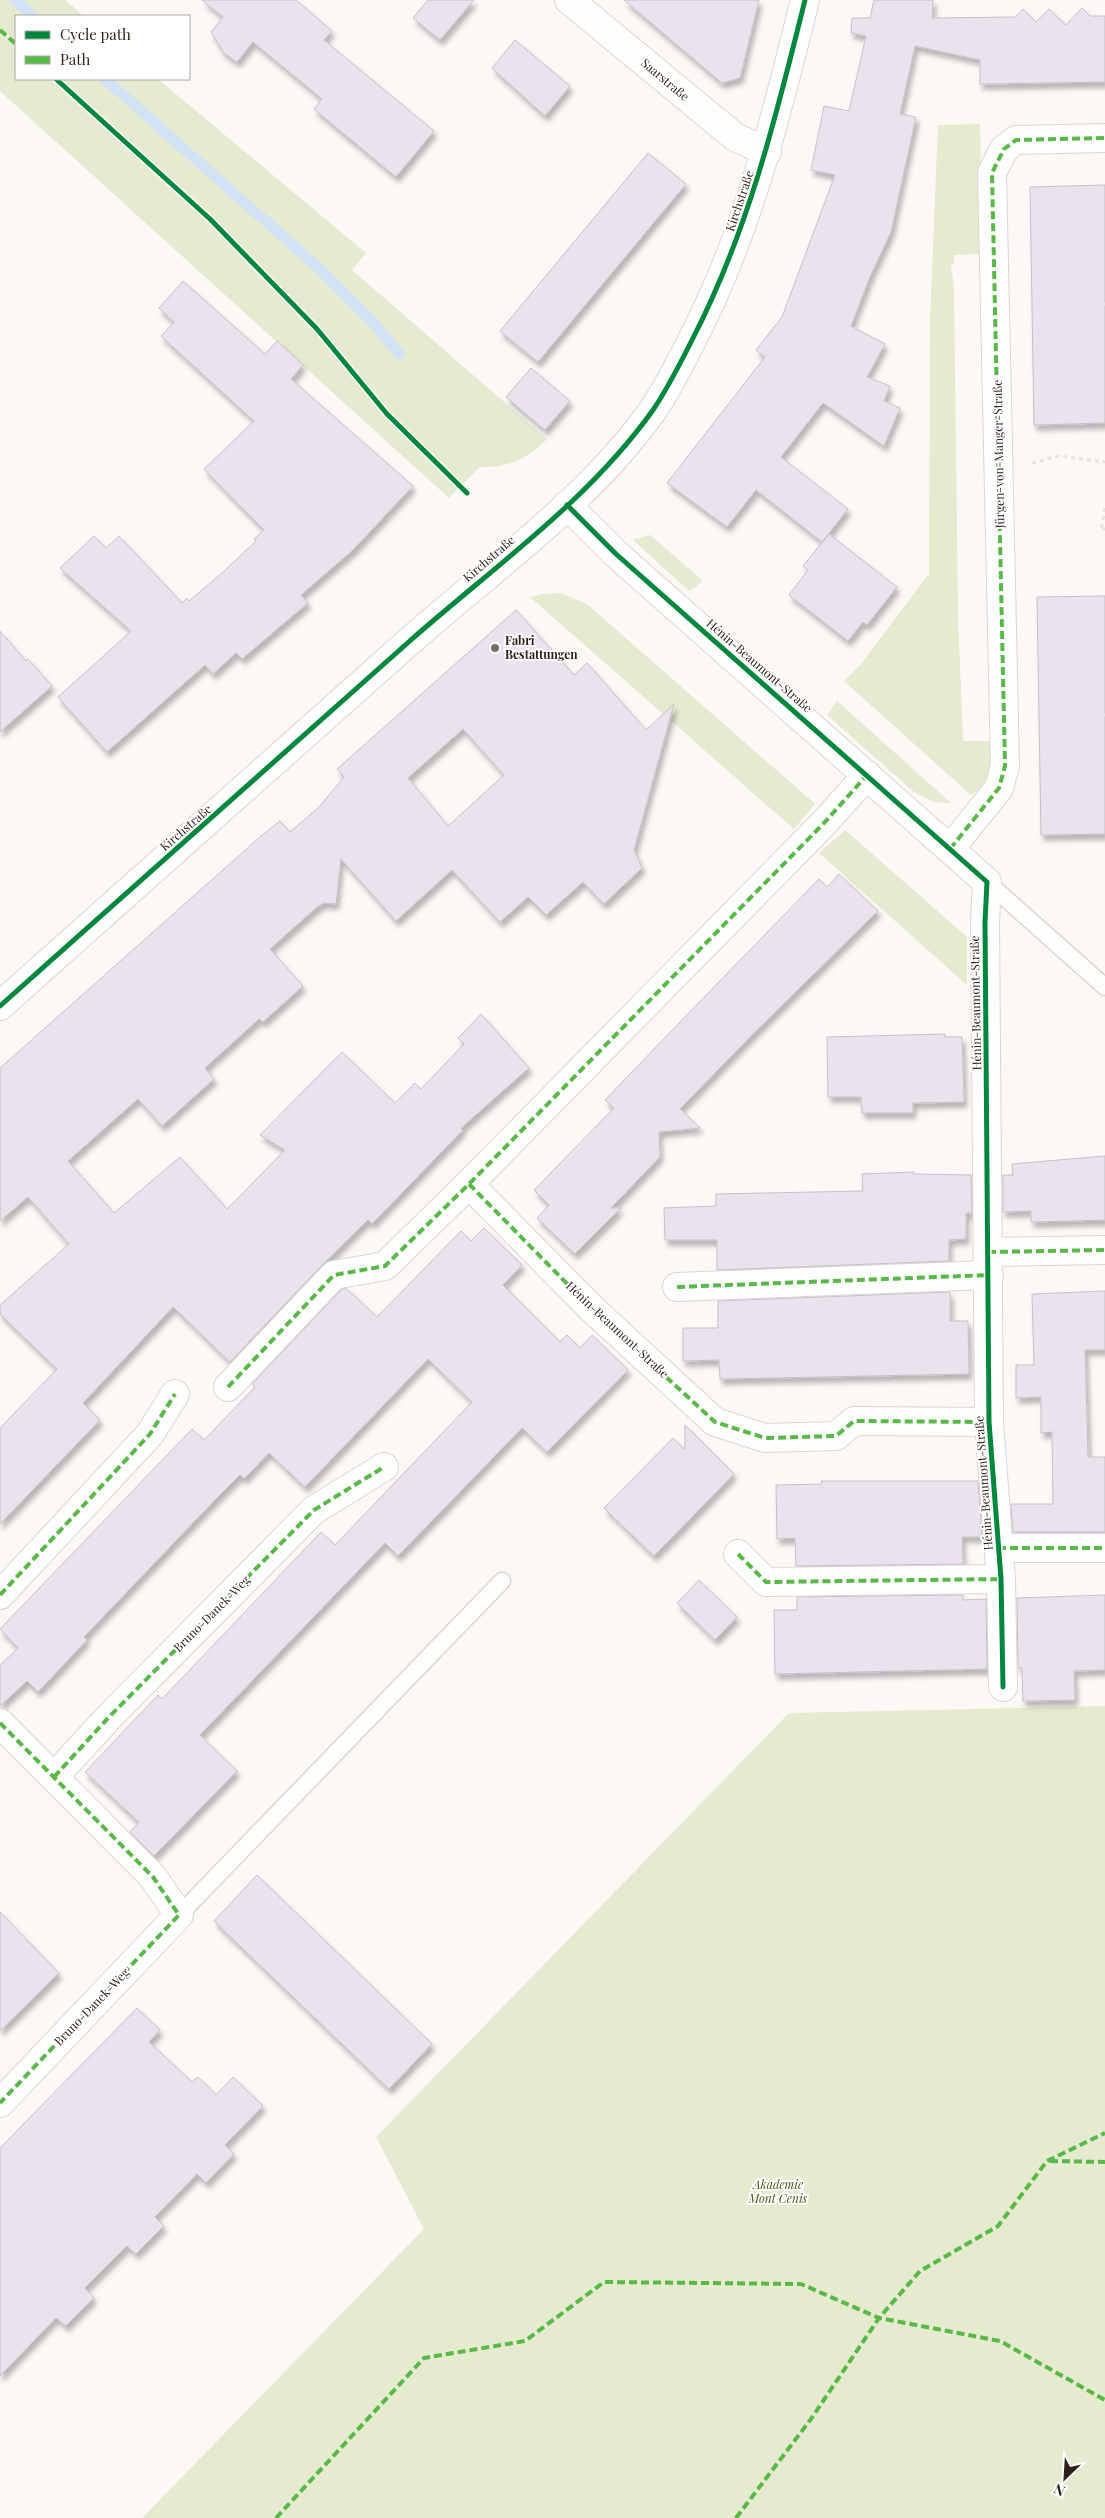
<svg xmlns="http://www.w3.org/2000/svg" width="1105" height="2518" font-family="'Playfair Display',serif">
	<defs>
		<filter id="shadow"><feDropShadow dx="3" dy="5.5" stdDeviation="2.5" flood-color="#0004"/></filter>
	</defs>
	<rect width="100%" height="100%" fill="#fbf8f6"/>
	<g fill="#e6eacf">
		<path d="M 0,0 L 65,0 L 84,16 L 16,16 L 16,79 L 158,79 L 366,253 L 352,270 L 547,439 C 528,459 507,468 480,467 L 449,498 L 0,91 Z"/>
		<path d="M 980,124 L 982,254 L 954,255 L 954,264 L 951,264 L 954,289 L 958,616 L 963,741 L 992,741 C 993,763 991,782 971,795 L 844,681 L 862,663 L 929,574 L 930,321 L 938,125 Z"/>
		<polygon points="650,535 703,581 689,591 633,540"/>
		<polygon points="561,593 588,605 815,804 794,829 530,597 543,594"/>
		<polygon points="837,701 951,803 934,802 914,792 827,715"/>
		<polygon points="845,830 967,937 967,985 819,853"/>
		<polygon points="1105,1706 1105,2518 142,2518 424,2229 376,2137 789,1713"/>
	</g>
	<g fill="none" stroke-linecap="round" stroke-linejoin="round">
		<g stroke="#d2e3f6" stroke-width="11">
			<polyline points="15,0 33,16"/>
			<polyline points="105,79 322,271 374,323 399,354"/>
		</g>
	</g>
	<g fill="#e8e3ed" stroke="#c5c1c7" fill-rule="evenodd" filter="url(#shadow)">
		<polygon points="202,0 296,0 332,31 324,40 434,131 396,177 314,109 322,99 253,42 237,62 224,53 211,32 223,17"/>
		<polygon points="428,0 474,0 440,40 413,18"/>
		<polygon points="624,0 759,0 740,78 722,83"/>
		<polygon points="874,0 933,0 932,18 1015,17 1023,9 1036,22 1049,9 1066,25 1082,8 1090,16 1105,16 1105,82 980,84 980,60 915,46 900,114 916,117 891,232 870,277 851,326 885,344 867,377 890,386 884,401 900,408 884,446 823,403 781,457 848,509 822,542 756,490 727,527 667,483 765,357 756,350 782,317 835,175 811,170 824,106 849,111 866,36 851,33 852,18 870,18"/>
		<polygon points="515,40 570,86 545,116 492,68"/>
		<polygon points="648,153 686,184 538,362 500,331"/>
		<polygon points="1105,185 1105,423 1034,425 1030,187"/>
		<polygon points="183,281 265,354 277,341 303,365 291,379 413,486 353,550 301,595 308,603 242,659 236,653 213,674 205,665 107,752 58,697 131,631 60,568 94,536 106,548 119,536 182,603 187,598 189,601 223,572 256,541 254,539 264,530 204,469 254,421 161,336 174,322 159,308"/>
		<polygon points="531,368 570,401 545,430 506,397"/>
		<polygon points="829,534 897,587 867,625 863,622 848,641 789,595 808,570 803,566"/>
		<polygon points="1105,596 1105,834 1041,835 1037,597"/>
		<path d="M 516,610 L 574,675 L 587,663 L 646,730 L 674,704 L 634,850 L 642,868 L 604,904 L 583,882 L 546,915 L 528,897 L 500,922 L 452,870 L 396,921 L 341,859 L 336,904 L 324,903 L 316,908 L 270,949 L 303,986 L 263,1022 L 259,1019 L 205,1068 L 214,1079 L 162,1126 L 138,1099 L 68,1161 L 114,1213 L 180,1157 L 227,1209 L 285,1150 L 260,1135 L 342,1052 L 395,1103 L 415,1083 L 421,1089 L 464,1044 L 458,1038 L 481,1014 L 529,1068 L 461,1128 L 463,1130 L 372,1224 L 368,1220 L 323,1264 L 230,1362 L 173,1307 L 83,1403 L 100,1420 L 0,1524 L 0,1428 L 57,1369 L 0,1314 L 0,1305 L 69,1244 L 28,1197 L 0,1221 L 0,1068 L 261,836 L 280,821 L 290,832 L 319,807 L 344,777 L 337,769 ZM 463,729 L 504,775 L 448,826 L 408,778 Z"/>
		<polygon points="0,631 26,661 28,659 52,686 0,732"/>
		<polygon points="839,874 878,911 751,1036 680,1109 700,1128 659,1132 660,1157 611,1208 621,1208 575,1254 537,1218 549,1205 534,1190 614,1108 605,1100 679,1023 819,879 827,887"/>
		<polygon points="945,1034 945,1037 962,1037 964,1102 913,1103 913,1113 862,1113 861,1097 828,1097 827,1037"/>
		<polygon points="1105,1156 1105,1220 1031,1222 1031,1211 1003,1212 1003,1175 1013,1175 1012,1164"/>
		<polygon points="914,1172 914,1174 971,1175 972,1213 966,1213 966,1239 949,1240 949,1261 717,1270 717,1240 665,1240 664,1208 716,1206 716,1194 863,1191 862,1174"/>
		<polygon points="484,1228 522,1265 503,1285 560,1342 567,1335 580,1348 592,1335 628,1370 547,1452 522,1428 398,1556 385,1543 200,1735 237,1771 154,1856 130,1832 139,1822 85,1772 158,1695 162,1699 321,1532 335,1545 472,1402 428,1359 305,1487 269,1453 244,1479 240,1475 213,1502 84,1637 87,1640 38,1692 27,1681 0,1706 0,1665 18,1648 0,1629 192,1429 204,1440 255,1387 252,1384 342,1289 347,1289 377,1317 461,1231 471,1241"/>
		<polygon points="1105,1291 1105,1350 1085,1350 1088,1457 1105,1457 1105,1532 1013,1532 1011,1504 1053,1504 1052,1432 1041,1433 1041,1397 1016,1398 1016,1365 1034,1365 1032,1294"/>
		<polygon points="950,1292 950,1321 968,1321 969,1374 720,1379 719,1360 683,1361 683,1328 718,1328 718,1301"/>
		<polygon points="685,1425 734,1474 654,1556 604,1508 673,1438 685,1450"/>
		<polygon points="821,1481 978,1481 982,1537 962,1537 963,1564 796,1566 795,1538 777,1539 776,1485 822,1484"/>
		<polygon points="699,1580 737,1617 715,1640 677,1603"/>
		<polygon points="963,1595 963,1600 986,1599 987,1669 775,1674 774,1610 797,1610 797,1597"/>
		<polygon points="1105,1595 1105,1670 1074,1671 1075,1700 1023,1701 1022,1668 1018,1668 1017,1598"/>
		<polygon points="257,1875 432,2044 389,2089 214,1921"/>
		<polygon points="0,1912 59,1973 0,2031"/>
		<polygon points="137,2008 160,2030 149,2042 192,2082 198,2077 216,2095 233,2077 263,2106 225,2145 234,2154 206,2183 197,2174 155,2217 164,2226 136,2254 127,2246 85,2288 94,2298 66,2326 56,2318 0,2376 0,2148"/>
	</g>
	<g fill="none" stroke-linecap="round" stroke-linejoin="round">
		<g stroke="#ddd5cf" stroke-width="19">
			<g id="lane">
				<polyline points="987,882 1105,987"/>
				<polyline points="179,1915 502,1581"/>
			</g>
		</g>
		<g stroke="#ddd5cf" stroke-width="30">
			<g id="street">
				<polyline points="569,0 735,137 767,152"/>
				<polyline points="567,505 616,554 987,882 985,922 989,1422 1001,1579 1003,1687"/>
				<polyline points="950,849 999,788 1005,766 992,173 1004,149 1016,140 1105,138"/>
				<path d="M 0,1006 C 137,883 275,761 412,639 C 495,566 589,500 653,410 C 668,388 680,364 692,340 C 748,232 776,117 805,0"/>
				<polyline points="469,1184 590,1307 715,1422 765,1438 836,1436 854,1421 989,1422"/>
				<polyline points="988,1252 1105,1250"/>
				<polyline points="677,1287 989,1275"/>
				<polyline points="228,1387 334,1275 385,1266 469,1184 824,823 867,775"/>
				<polyline points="998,1548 1105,1548"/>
				<polyline points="738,1554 766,1582 1001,1579"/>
				<polyline points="0,1595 150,1434 175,1394"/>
				<polyline points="0,1723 153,1877 179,1915 0,2103"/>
				<polyline points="54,1777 109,1717 314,1510 384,1467"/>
			</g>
		</g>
		<g stroke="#e5e4e2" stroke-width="3" stroke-dasharray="4 4" stroke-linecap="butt">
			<polyline points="1095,304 1105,304"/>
			<polyline points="1032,463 1059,456 1105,462"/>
			<polyline points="1105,508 1101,530 1105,529"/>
			<polyline points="1103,715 1105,715"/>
		</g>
		<use href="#lane" stroke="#fefefe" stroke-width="16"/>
		<use href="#street" stroke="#fefefe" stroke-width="28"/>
		<g stroke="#58b947" stroke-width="4" stroke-dasharray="8 4" stroke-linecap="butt">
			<polyline points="0,30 16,44"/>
			<polyline points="950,849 999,788 1005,766 992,173 1004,149 1016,140 1105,138"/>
			<polyline points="469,1184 590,1307 715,1422 765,1438 836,1436 854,1421 989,1422"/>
			<polyline points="988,1252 1105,1250"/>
			<polyline points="677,1287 989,1275"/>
			<polyline points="228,1387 334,1275 385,1266 469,1184 824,823 867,775"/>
			<polyline points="998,1548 1105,1548"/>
			<polyline points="738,1554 766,1582 1001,1579"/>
			<polyline points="0,1595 150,1434 175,1394"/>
			<polyline points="0,1723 153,1877 179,1915 0,2103"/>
			<polyline points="54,1777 109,1717 314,1510 384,1467"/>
			<polyline points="1050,2161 1105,2162"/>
			<polyline points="276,2518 424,2358 525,2341 604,2282 801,2284 879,2318 1000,2341 1105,2400"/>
			<polyline points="736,2518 811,2419 879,2318 920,2271 998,2226 1047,2161 1105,2133"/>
		</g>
		<g stroke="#fff" stroke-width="8">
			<g id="cycleway">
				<polyline points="56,79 210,219 317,329 387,414 467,493"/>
				<polyline points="567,505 616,554 987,882 985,922 989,1422 1001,1579 1003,1687"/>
				<path d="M 0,1006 C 137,883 275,761 412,639 C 495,566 589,500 653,410 C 668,388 680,364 692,340 C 748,232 776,117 805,0"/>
			</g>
		</g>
		<use href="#cycleway" stroke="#00873e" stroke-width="5"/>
	</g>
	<circle fill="#766c67" stroke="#fff" stroke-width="2" cx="495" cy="648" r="5"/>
	<g text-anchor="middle" stroke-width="4" stroke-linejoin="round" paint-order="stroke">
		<g font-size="12" fill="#2f211a" stroke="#fff">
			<text transform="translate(665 80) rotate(40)" y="4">Saarstraße</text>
			<text transform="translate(740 201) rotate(-71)" y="4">Kirchstraße</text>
			<text transform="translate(999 454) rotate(-91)" y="4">Jürgen-von-Manger-Straße</text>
			<text transform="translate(489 559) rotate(-41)" y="4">Kirchstraße</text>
			<text transform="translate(759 666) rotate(41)" y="4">Hénin-Beaumont-Straße</text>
			<text transform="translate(186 828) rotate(-41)" y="4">Kirchstraße</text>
			<text transform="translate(976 1003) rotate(-91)" y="4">Hénin-Beaumont-Straße</text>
			<text transform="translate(617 1330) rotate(43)" y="4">Hénin-Beaumont-Straße</text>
			<text transform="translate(984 1483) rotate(-94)" y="4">Hénin-Beaumont-Straße</text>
			<text transform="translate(212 1614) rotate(-45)" y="4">Bruno-Danek-Weg</text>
			<text transform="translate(92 2007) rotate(-46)" y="4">Bruno-Danek-Weg</text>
		</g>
		<g font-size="12" font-weight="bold" fill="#2f211a" stroke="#fff" text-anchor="start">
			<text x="505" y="645">Fabri<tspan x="505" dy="14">Bestattungen</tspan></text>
		</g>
		<g font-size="12" font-style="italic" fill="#4e5615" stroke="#fff">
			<text x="778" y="2189">Akademie<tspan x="778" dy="14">Mont Cenis</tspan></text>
		</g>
	</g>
	<rect x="15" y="15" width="175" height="65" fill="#ffffff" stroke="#aca6a3"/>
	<rect x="25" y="31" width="25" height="8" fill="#00873e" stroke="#aca6a3"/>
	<text x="60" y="40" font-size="15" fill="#2f211a">Cycle path</text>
	<rect x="25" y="56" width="25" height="8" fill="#58b947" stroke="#aca6a3"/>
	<text x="60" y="65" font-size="15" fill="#2f211a">Path</text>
	<g transform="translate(1065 2478) rotate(205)" stroke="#ffffff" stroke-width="4" paint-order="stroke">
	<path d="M0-4L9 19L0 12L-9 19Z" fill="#2f211a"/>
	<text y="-8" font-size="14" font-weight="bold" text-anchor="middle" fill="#2f211a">N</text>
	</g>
</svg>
